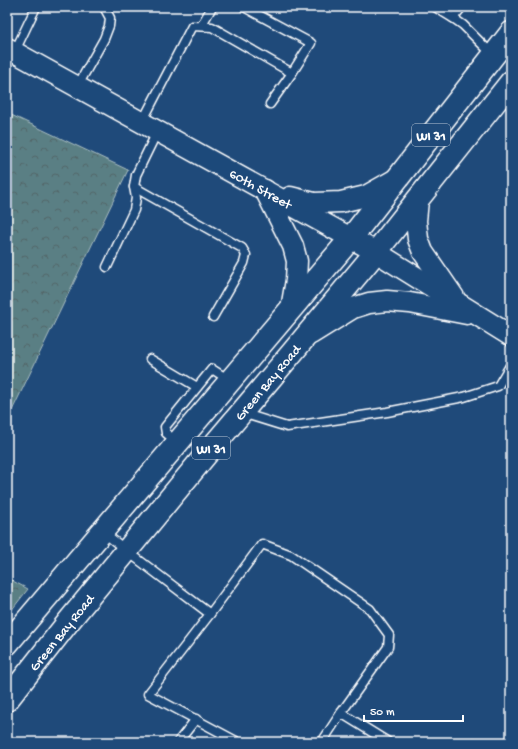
<svg xmlns="http://www.w3.org/2000/svg" width="518" height="749" font-family="'Gochi Hand',sans-serif">
	<defs>
		<pattern id="forest-crowns" width="20" height="18" patternUnits="userSpaceOnUse"><rect width="20" height="18" fill="#5a7f84"/><path d="M2 6a3 3 0 1 1 6 0M12 15a3 3 0 1 1 6 0" fill="none" stroke="#536668"/></pattern>
	</defs>
	<rect width="100%" height="100%" fill="#1f4a7a"/>
	<filter id="ink" filterUnits="userSpaceOnUse"><feTurbulence type="fractalNoise" baseFrequency=".025" numOctaves="2"/><feDisplacementMap in="SourceGraphic" scale="8" xChannelSelector="R" yChannelSelector="G"/><feConvolveMatrix kernelMatrix="1 2 1 2 8 2 1 2 1" color-interpolation-filters="sRGB"/></filter>
	<g filter="url(#ink)">
		<g fill="url(#forest-crowns)" stroke="#acbfc2">
			<polygon points="7,113 128,170 7,421"/>
			<polygon points="7,578 28,589 7,616"/>
		</g>
		<g fill="none" stroke-linecap="round" stroke-linejoin="round">
			<g stroke="#fff" stroke-width="11">
				<g id="service">
					<polyline points="244,7 311,43 292,73"/>
					<polyline points="435,7 453,18 463,25 493,55"/>
					<polyline points="453,18 462,7"/>
					<polyline points="201,26 212,7"/>
					<polyline points="15,51 36,7"/>
					<polyline points="77,87 104,39 109,26 110,18 104,7"/>
					<polyline points="142,122 192,26 212,27 292,73 270,104"/>
					<polyline points="134,187 242,248 246,255 244,263 213,317"/>
					<polyline points="107,267 134,210 136,198 134,187 136,175 157,132"/>
					<polyline points="150,359 197,387"/>
					<polyline points="242,413 287,427 387,412 464,397 498,386 511,364"/>
					<polyline points="178,443 166,433 165,427 212,369 229,380"/>
					<polyline points="103,532 127,551 210,614 148,694 238,742"/>
					<polyline points="210,614 262,544 291,555 370,609 389,635 388,647 341,713 388,742"/>
					<polyline points="178,742 196,719"/>
					<polyline points="322,742 341,713"/>
				</g>
			</g>
			<g stroke="#fff" stroke-width="23">
				<g id="tertiary">
					<polyline points="7,48 376,252 511,336"/>
					<polyline points="265,190 293,246 297,261 296,280 291,309"/>
					<polyline points="290,197 314,203 341,202 366,196 396,179"/>
					<polyline points="418,200 416,221 418,239 423,252 454,297"/>
					<polyline points="311,334 353,308 369,303 387,301 410,303 467,314"/>
				</g>
			</g>
			<g stroke="#fff" stroke-width="25">
				<g id="primary">
					<polyline points="7,644 351,238 511,33"/>
					<polyline points="7,700 69,621 208,452 291,354 376,252 511,82"/>
				</g>
			</g>
			<use href="#service" stroke="#1f4a7a" stroke-width="8"/>
			<use href="#tertiary" stroke="#1f4a7a" stroke-width="20"/>
			<use href="#primary" stroke="#1f4a7a" stroke-width="22"/>
		</g>
	</g>
	<g text-anchor="middle" stroke-width="3.5" stroke-linejoin="round" paint-order="stroke">
		<g fill="#1f4a7a" stroke="#bcc9d7" stroke-width="1">
			<rect x="412" y="124" width="38" height="22" rx="3"/>
			<rect x="192" y="437" width="38" height="22" rx="3"/>
		</g>
		<g font-size="13" font-weight="bold" fill="#fff">
			<text x="431" y="140">WI 31</text>
			<text x="211" y="453">WI 31</text>
		</g>
		<g font-size="14" fill="#fff" stroke="#1f4a7a">
			<text transform="translate(261 188) rotate(29)" y="5">60th Street</text>
			<text transform="translate(267 382) rotate(-50)" y="5">Green Bay Road</text>
			<text transform="translate(61 632) rotate(-51)" y="5">Green Bay Road</text>
		</g>
	</g>
	<rect width="518" height="749" fill="none" stroke="#1f4a7a" stroke-width="24"/>
	<rect x="12" y="12" width="494" height="725" fill="none" stroke="#fff" stroke-width="1.5" filter="url(#ink)"/>
	<path d="M364 715v6h99v-6" fill="none" stroke="#ffffff" stroke-width="2"/>
	<text x="370" y="715" font-size="12" fill="#ffffff" stroke="#1f4a7a" stroke-width="3" paint-order="stroke">50 m</text>
</svg>
